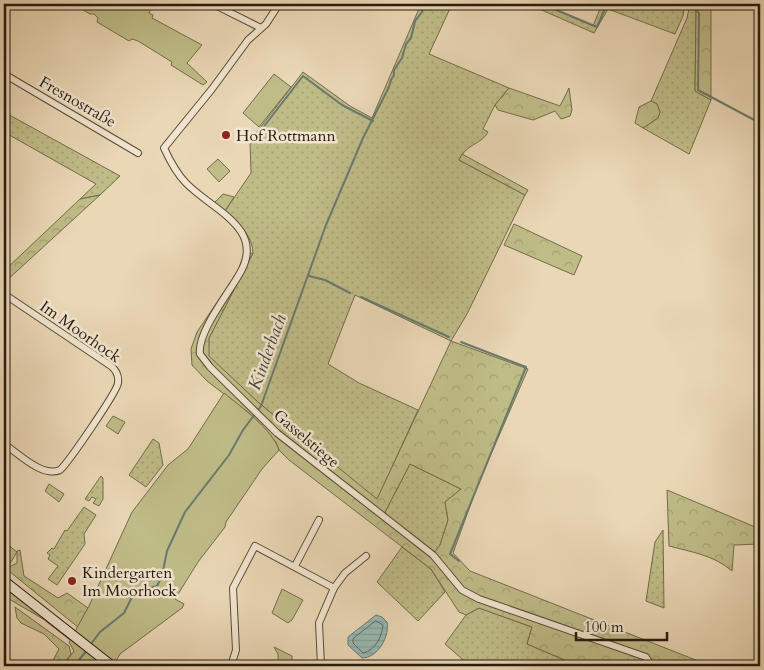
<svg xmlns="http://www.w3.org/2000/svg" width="764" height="670" font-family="Cardo,serif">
	<defs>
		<pattern id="grass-dots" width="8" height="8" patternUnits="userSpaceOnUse" patternTransform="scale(1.25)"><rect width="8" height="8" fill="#bfbc88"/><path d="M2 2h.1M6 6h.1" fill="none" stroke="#a4a174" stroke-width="1.8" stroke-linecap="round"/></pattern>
		<pattern id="forest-crowns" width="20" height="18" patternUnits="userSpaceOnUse" patternTransform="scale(1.25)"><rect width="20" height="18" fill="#bfbc88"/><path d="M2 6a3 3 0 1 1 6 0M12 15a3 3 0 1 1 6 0" fill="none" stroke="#a4a174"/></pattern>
		<pattern id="water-rules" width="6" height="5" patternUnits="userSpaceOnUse" patternTransform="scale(1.25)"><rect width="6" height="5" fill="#98b9b1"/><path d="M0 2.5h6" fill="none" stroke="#839e97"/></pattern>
	</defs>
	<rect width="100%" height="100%" fill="#ead7b5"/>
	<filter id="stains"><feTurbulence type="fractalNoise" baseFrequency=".004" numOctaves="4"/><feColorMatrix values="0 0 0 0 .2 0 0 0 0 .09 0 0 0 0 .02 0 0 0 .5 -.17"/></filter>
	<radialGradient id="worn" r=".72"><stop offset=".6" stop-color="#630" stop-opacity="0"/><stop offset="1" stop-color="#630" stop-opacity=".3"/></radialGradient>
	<g fill="url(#grass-dots)" stroke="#726c4c">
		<path d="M 421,4 L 452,4 L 429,54 L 509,88 L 495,105 L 483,129 L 488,132 C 480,146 468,142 459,160 L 525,195 L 467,314 L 451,341 L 355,295 L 328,364 L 359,383 L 418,410 L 377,500 L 259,403 L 208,356 L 209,338 L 253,253 C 252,234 238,223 225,211 L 251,173 L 250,141 L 303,72 L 350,106 L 372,118 Z"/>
		<polygon points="528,4 544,4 593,26 602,4 685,4 683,16 675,34 608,9 594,33"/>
		<polygon points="690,4 710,4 697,8 696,12 695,91 711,100 689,154 643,128 658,118 660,112 657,104 651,101 687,18"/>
		<polygon points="4,112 120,176 100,195 80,199 96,184 4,132"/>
		<polygon points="153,439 159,443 163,465 146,487 129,475"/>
		<polygon points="410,464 461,489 445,502 448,520 440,545 433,554 392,523 385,512"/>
		<polygon points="101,476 103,478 103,499 99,506 93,503 96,499 92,497 89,501 85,499"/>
		<polygon points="49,484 64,494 59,502 45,491"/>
		<polygon points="84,507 96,515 84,534 85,544 57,585 48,579 58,566 48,559 50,555 47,553 52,548 54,549 65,530 67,531"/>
		<polygon points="663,530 664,608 646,601 655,542"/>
		<polygon points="402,547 431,569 445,592 418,621 377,582"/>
		<polygon points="479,608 532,627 527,644 579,666 470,666 445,644 466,615"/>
	</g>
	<g fill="url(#forest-crowns)" stroke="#726c4c" fill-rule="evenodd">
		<polygon points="711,4 711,100 695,91 696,12 697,8"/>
		<polygon points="509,88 560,106 569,88 572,110 570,116 561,119 555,111 533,120 498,110 495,105"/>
		<polygon points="651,101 657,104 660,112 658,118 643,128 635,123 639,107"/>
		<polygon points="462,154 528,190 525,195 459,160"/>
		<polygon points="223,194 234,197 225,211 214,203"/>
		<polygon points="100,195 5,282 4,283 4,271 80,199"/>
		<polygon points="514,224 582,256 574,275 504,245"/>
		<path d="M 253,253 L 209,338 L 209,356 L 259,403 L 377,499 L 451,341 L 528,369 L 478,484 L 453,553 L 470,571 L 711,666 L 678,666 L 665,662 L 660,666 L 579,666 L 527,644 L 532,627 L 479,608 L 466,615 L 459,612 L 431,569 L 289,460 L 279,450 L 276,442 L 249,413 L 207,381 L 192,365 L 191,349 L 197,332 L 238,271 L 244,254 ZM 410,464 L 461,489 L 445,502 L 448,520 L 440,545 L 433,554 L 392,523 L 385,512 Z"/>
		<path d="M 667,490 L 760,529 L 760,544 L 734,545 L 732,571 C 714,555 691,552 669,546 Z"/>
		<polygon points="20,550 24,576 58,598 67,593 88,608 79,628 4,567 4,563 9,567 17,563 17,551"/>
		<polygon points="4,585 79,646 79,647 43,619 4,596"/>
		<polygon points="15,607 69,646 71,654 62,666 50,666 59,649 44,634 21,623 17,618"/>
	</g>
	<g fill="#bfbc88" stroke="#726c4c">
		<polygon points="73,4 122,4 126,6 132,4 138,7 146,4 152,7 149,13 153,15 152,18 202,45 187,63 207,82 203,85 171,65 172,62 138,41 132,39 129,41 97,22 98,18 94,14 90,14"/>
		<polygon points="274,74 291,87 259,127 243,113"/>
		<polygon points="218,159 230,171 219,182 207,169"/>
		<path d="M 224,393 C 241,407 272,429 279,450 L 262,469 L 226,522 L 225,527 L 198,562 L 175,599 L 184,604 L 182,608 L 120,654 L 113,666 L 63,666 L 74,651 L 69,642 L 89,606 L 132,512 L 168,465 L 188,449 Z"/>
		<polygon points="113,416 125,422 118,434 106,426"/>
		<polygon points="8,545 17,552 8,567 4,563 4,551"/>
		<polygon points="282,589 303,600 292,620 288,623 272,613"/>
		<polygon points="274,647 292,656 292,666 278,666 278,654"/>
	</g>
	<path fill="url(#water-rules)" stroke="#6a7a70" d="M 376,615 L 382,617 L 387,622 C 390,636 378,658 362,658 L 348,645 L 348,637 Z"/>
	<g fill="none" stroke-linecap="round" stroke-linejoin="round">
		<path stroke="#5f6a60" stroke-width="1" d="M 376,621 L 383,625 C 382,636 376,650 363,653 L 353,643 L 353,639 Z"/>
		<g stroke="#6a7a70" stroke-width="2">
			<polyline points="542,4 597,27 607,4"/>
			<polyline points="692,8 699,13 698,90 760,123"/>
			<polyline points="255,138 303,76 342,105 373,121"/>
			<polyline points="309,276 325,280 350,293"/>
			<polyline points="361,297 449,337"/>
			<polyline points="459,561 450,554 526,367 461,342"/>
			<polyline points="91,644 100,632 124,613 131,599 139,591 157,586 162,576 167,551 185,512 229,455 243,430 261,406 326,225 363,138 389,87 391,80 394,75 394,70 402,58 406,44 411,38 415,21 422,12 424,4"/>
			<polyline points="74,666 87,650"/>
		</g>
		<g stroke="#574a38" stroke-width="8">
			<g id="street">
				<polyline points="213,4 261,28"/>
				<path d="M 279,4 L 266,24 L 248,40 L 212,89 L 164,148 C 170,161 176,173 186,183 C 212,210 266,228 240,273 C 229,293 197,332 200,354 L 210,367 L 277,433 L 433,555 L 462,590 L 479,599 L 646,657 L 651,666"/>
				<polyline points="4,74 138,153"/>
				<path d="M 4,294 L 111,366 C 117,371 119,376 118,383 C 117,392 68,463 60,470 C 42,478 18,453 4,444"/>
				<polyline points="295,566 319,520"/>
				<polyline points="334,588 345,573 366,556"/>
				<polyline points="231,666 236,650 233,588 255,546 334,588 319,623 321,666"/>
			</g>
		</g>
		<g stroke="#261b0f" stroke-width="11">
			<polyline id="secondary" points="4,581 112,666"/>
		</g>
		<use href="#street" stroke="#f1e5cf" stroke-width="6"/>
		<use href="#secondary" stroke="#f1e5cf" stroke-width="9"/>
	</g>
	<g fill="#8f2418" stroke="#f1e5cf" stroke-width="2">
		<circle cx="226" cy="135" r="5"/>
		<circle cx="72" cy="581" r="5"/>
	</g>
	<g text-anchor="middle" stroke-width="5" stroke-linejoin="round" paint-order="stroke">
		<g font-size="16" fill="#261b0f" stroke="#f1e5cf">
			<text transform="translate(78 101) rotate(30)" y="6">Fresnostraße</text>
			<text transform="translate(81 331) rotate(35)" y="6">Im Moorhock</text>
			<text transform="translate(307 438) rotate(40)" y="6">Gasselstiege</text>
		</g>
		<g font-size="16" fill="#261b0f" stroke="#f1e5cf" text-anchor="start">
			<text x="236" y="141">Hof Rottmann</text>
			<text x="82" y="578">Kindergarten<tspan x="82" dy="18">Im Moorhock</tspan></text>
		</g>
		<g font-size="18" font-style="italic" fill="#484a40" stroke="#f1e5cf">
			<text transform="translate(267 352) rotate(-70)" y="6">Kinderbach</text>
		</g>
	</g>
	<rect width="764" height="670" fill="none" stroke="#ead7b5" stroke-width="20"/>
	<rect x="5" y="5" width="754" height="660" fill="none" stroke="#261b0f" stroke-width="2.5"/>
	<rect x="10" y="10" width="744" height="650" fill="none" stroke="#261b0f"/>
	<path d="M576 632v8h91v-8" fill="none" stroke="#261b0f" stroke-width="2.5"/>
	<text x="584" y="632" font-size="15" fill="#261b0f" stroke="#f1e5cf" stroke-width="4" paint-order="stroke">100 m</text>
	<rect width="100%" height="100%" filter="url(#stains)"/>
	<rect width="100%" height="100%" fill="url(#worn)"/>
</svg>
